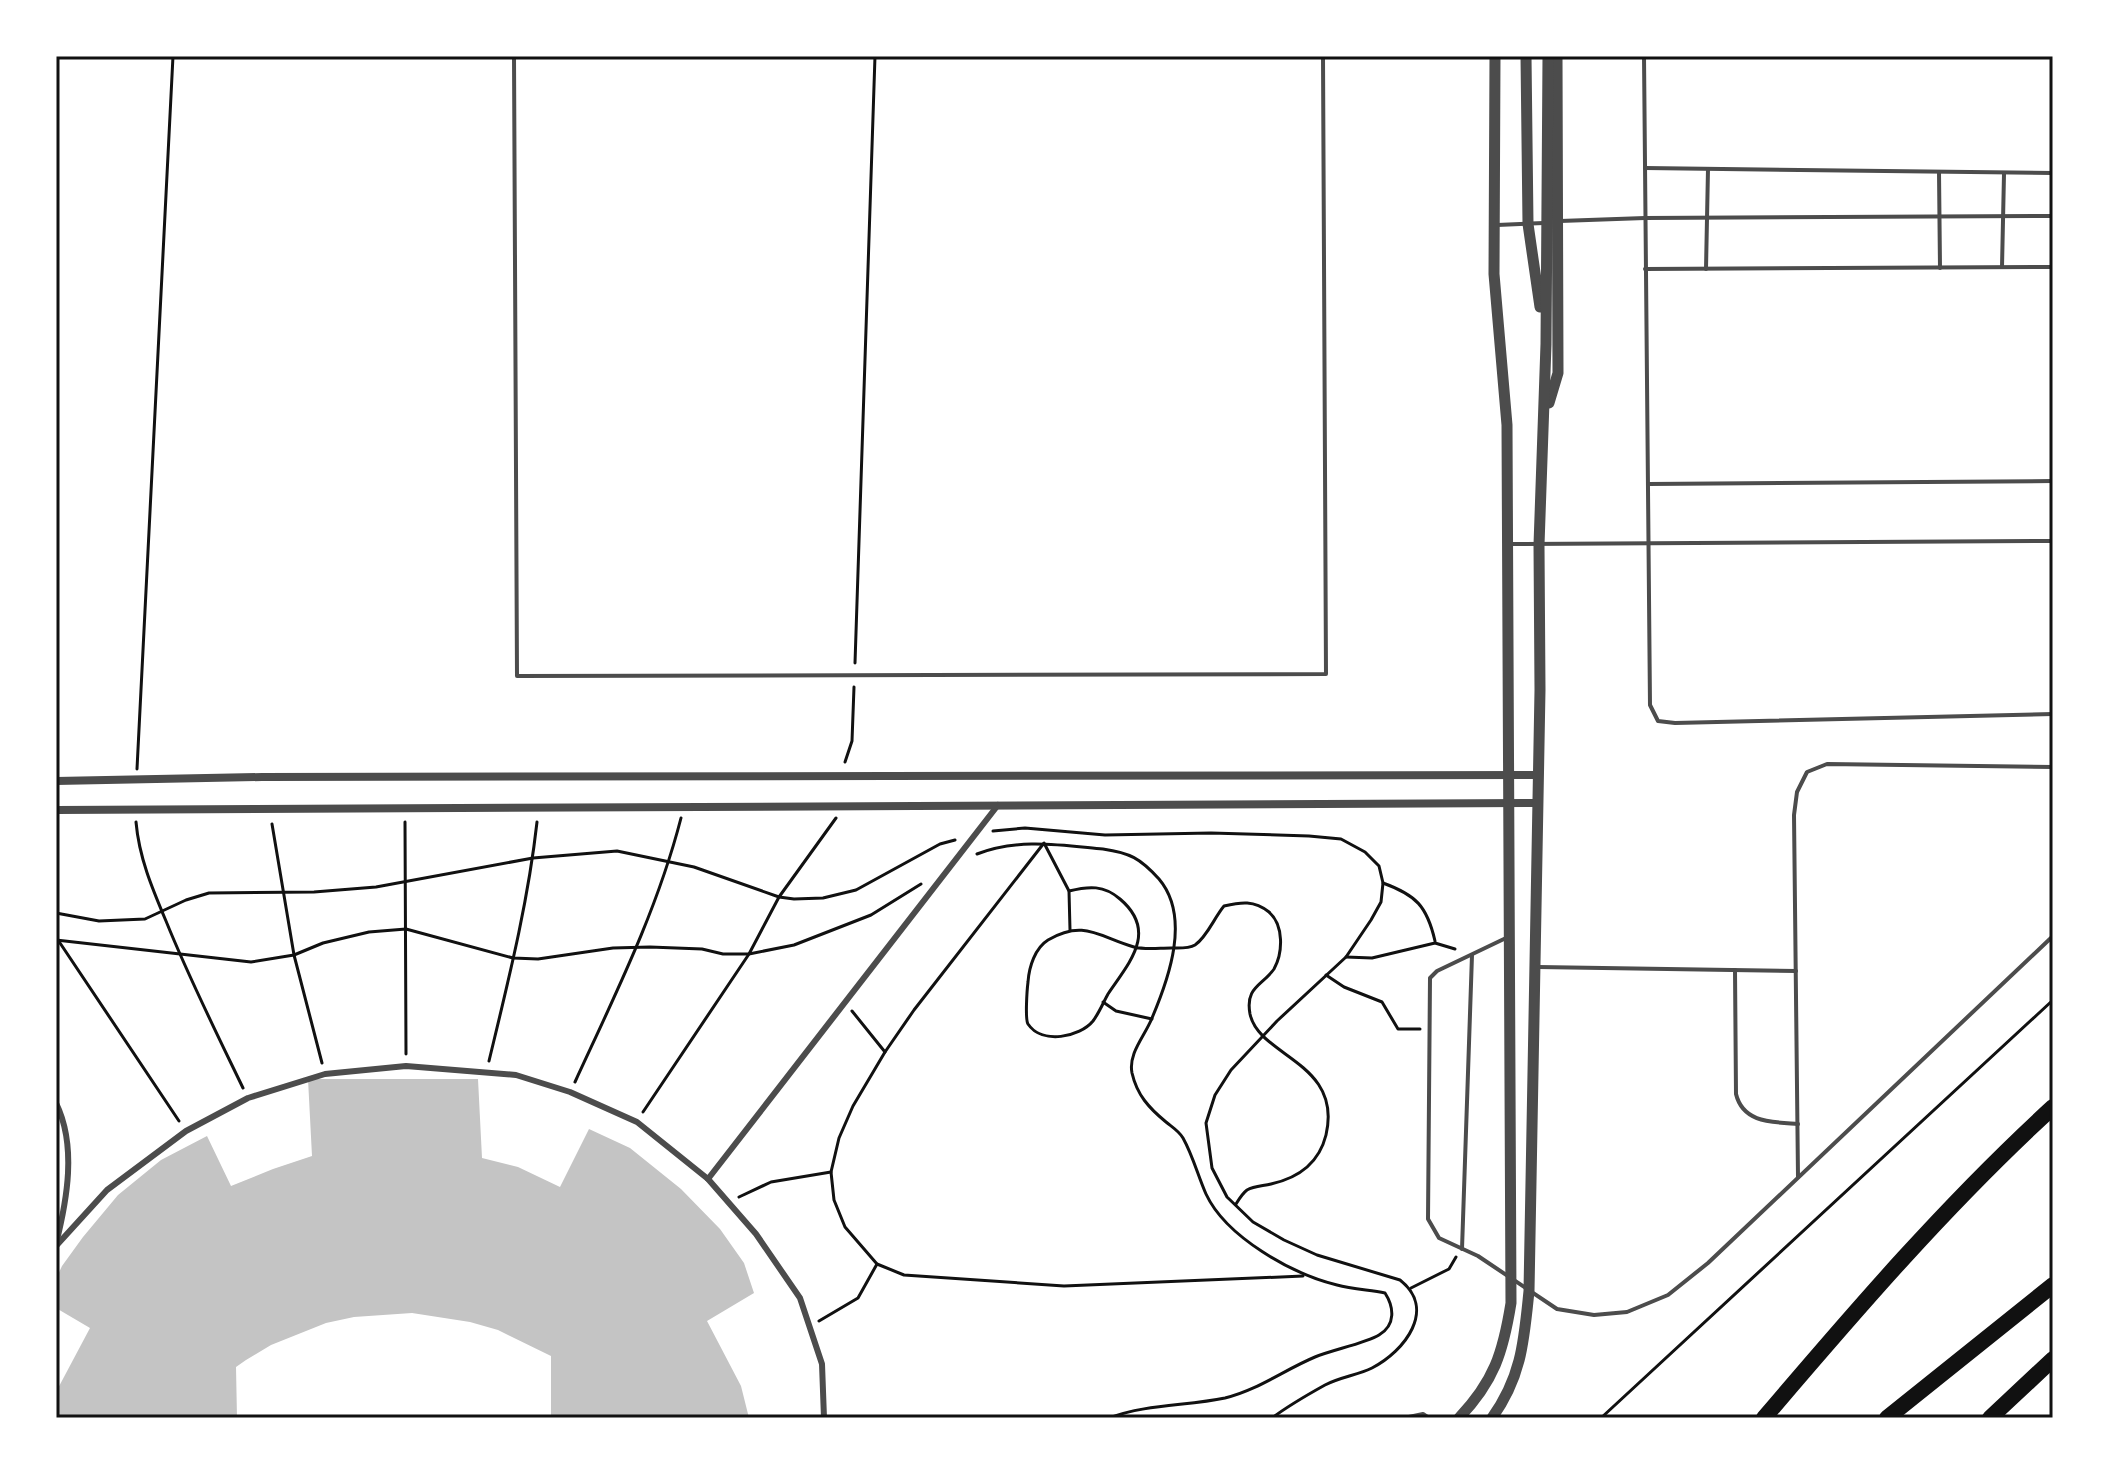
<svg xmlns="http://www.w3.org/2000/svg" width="2109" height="1474" font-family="Inter,sans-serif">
	<rect width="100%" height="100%" fill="#fff"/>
	<polygon fill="#c4c4c4" points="308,1079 478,1079 482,1158 518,1167 560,1187 589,1129 630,1148 681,1189 720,1229 744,1263 754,1293 707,1321 741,1386 749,1418 551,1418 551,1356 498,1330 470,1322 412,1313 354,1317 326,1323 271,1345 246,1360 236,1367 237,1418 56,1418 56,1392 90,1328 56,1308 56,1279 62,1266 83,1237 118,1195 161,1160 207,1136 231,1186 273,1169 312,1156"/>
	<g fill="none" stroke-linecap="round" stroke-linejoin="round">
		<g stroke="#111" stroke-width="3">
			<polyline points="855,663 875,56"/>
			<polyline points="845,762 852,741 854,687"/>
			<polyline points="137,769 173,56"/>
			<path d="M 136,822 C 139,857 152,888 166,921 C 189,978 216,1032 243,1088"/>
			<polyline points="405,822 406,1054"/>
			<polyline points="272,824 294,955 322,1063"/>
			<path d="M 993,831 L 1025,828 L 1105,835 L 1211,833 L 1309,836 L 1341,839 L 1365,852 L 1379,866 L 1383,883 L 1381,902 L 1371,920 L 1346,957 L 1277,1021 L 1231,1070 L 1215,1095 L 1206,1123 L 1212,1168 L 1227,1197 L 1253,1222 L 1284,1240 L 1317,1255 L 1400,1280 C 1437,1309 1405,1351 1372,1368 C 1358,1375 1340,1377 1325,1385 C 1307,1395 1288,1406 1272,1418"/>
			<path d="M 977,854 C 1018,838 1060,845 1103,849 C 1130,853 1140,858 1159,879 C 1191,917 1169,978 1152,1018 C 1145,1036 1128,1053 1132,1073 C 1137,1095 1149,1108 1166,1122 C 1172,1127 1179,1131 1183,1138 C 1193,1156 1198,1176 1206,1194 C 1226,1237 1292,1274 1337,1285 C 1352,1289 1369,1290 1385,1293 C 1394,1307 1396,1325 1379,1335 C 1366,1343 1332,1350 1315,1357 C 1284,1370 1258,1390 1225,1398 C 1187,1406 1146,1404 1109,1418"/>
			<path d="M 1383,883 C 1416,895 1427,906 1435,941"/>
			<path d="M 1069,891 C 1089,886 1104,885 1120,899 C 1159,932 1128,964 1108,994 C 1103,1003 1099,1013 1093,1021 C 1080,1037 1042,1045 1028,1024 C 1025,1019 1027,990 1028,982 C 1029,967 1035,948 1048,940 C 1084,919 1099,937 1134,947 C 1145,950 1159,948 1171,948 C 1178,948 1188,949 1195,945 C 1207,937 1214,918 1224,906 C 1241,902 1254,900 1269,912 C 1284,925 1283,953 1274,969 C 1262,986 1245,987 1250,1014 C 1259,1057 1343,1062 1326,1135 C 1319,1163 1298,1178 1271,1184 C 1263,1186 1254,1186 1247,1190 C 1243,1193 1239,1199 1236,1204"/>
			<polyline points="56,913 99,921 145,919 186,900 209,893 314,892 376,887 533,858 617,851 694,867 779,897 794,899 823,898 856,890 940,844 955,840"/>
			<polyline points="1070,930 1069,891 1044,843 914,1010 885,1052 853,1106 839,1138 831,1172 834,1200 845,1227 877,1264 904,1275 1064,1286 1303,1276"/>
			<polyline points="56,937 179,1121"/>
			<polyline points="56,940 251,962 294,955 323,943 369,932 406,929 513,958 538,959 613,948 650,947 702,949 723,954 749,954 794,945 871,915 921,884"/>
			<polyline points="1346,957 1372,958 1435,943 1455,949"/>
			<polyline points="1326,975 1344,987 1382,1002 1398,1029 1420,1029"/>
			<polyline points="1103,1002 1116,1011 1152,1019"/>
			<polyline points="852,1011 885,1052"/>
			<path d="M 489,1061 C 508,982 528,903 537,822"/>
			<path d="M 575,1082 C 615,995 657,911 681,818"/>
			<polyline points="643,1112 749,954 779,897 836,818"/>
			<polyline points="739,1197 771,1182 831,1172"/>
			<polyline points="1411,1288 1449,1269 1456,1257"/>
			<polyline points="819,1321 858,1298 877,1264"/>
			<polyline points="1601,1418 2053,1000"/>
		</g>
		<g stroke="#4c4c4c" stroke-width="4">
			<polyline points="514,56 517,676 1326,674 1323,56"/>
			<polyline points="1644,56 1650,705 1658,721 1675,723 2053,714"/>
			<polyline points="1645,168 2053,173"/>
			<polyline points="1939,172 1940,268"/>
			<polyline points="1560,221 1645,218 2053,216"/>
			<polyline points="1497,225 1544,223"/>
			<polyline points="2002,267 2004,174"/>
			<polyline points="1645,269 2053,267"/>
			<polyline points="1706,269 1708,169"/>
			<polyline points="1648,484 2053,481"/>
			<polyline points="1511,544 2053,541"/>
			<polyline points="1506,938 1437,971 1430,978 1428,1219 1439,1238 1478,1256 1557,1309 1594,1315 1627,1312 1668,1295 1708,1263 2053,936"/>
			<polyline points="1538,967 1796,971"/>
			<path d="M 1735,970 L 1736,1094 C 1743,1123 1772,1122 1798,1124"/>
			<polyline points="1798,1177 1794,815 1797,792 1807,772 1827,764 2053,767"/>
			<polyline points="1462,1249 1472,955"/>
			<polyline points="1404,1418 1423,1414 1429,1418"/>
		</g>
		<g stroke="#4c4c4c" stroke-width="6">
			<path d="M 56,1103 C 77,1146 67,1200 56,1244"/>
			<polyline points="708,1179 998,805"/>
			<polyline points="56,1246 107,1190 186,1131 248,1098 325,1074 406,1066 516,1075 570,1092 637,1122 708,1179 756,1234 800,1298 822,1364 824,1418"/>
		</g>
		<g stroke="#4c4c4c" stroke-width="8">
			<polyline points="56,781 262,777 1538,775"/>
			<polyline points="56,810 1538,803"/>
		</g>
		<g stroke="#4c4c4c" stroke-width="11">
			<polyline points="1526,56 1528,224 1540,307"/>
			<polyline points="1549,403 1558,373 1557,56"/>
			<path d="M 1459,1418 C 1494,1381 1503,1353 1511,1303 L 1507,425 L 1494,274 L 1495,56"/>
			<path d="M 1492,1418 C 1522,1376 1524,1340 1529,1291 L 1540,690 L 1539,545 L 1546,344 L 1548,56"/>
		</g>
		<g stroke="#111" stroke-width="16">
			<path d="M 1764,1418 C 1856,1310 1948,1203 2053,1107"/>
			<polyline points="1887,1418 2053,1285"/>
			<polyline points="1990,1418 2053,1359"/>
		</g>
	</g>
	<rect width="2109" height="1474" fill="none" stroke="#ffffff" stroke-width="116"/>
	<rect x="58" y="58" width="1993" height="1358" fill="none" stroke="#111" stroke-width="3"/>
</svg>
